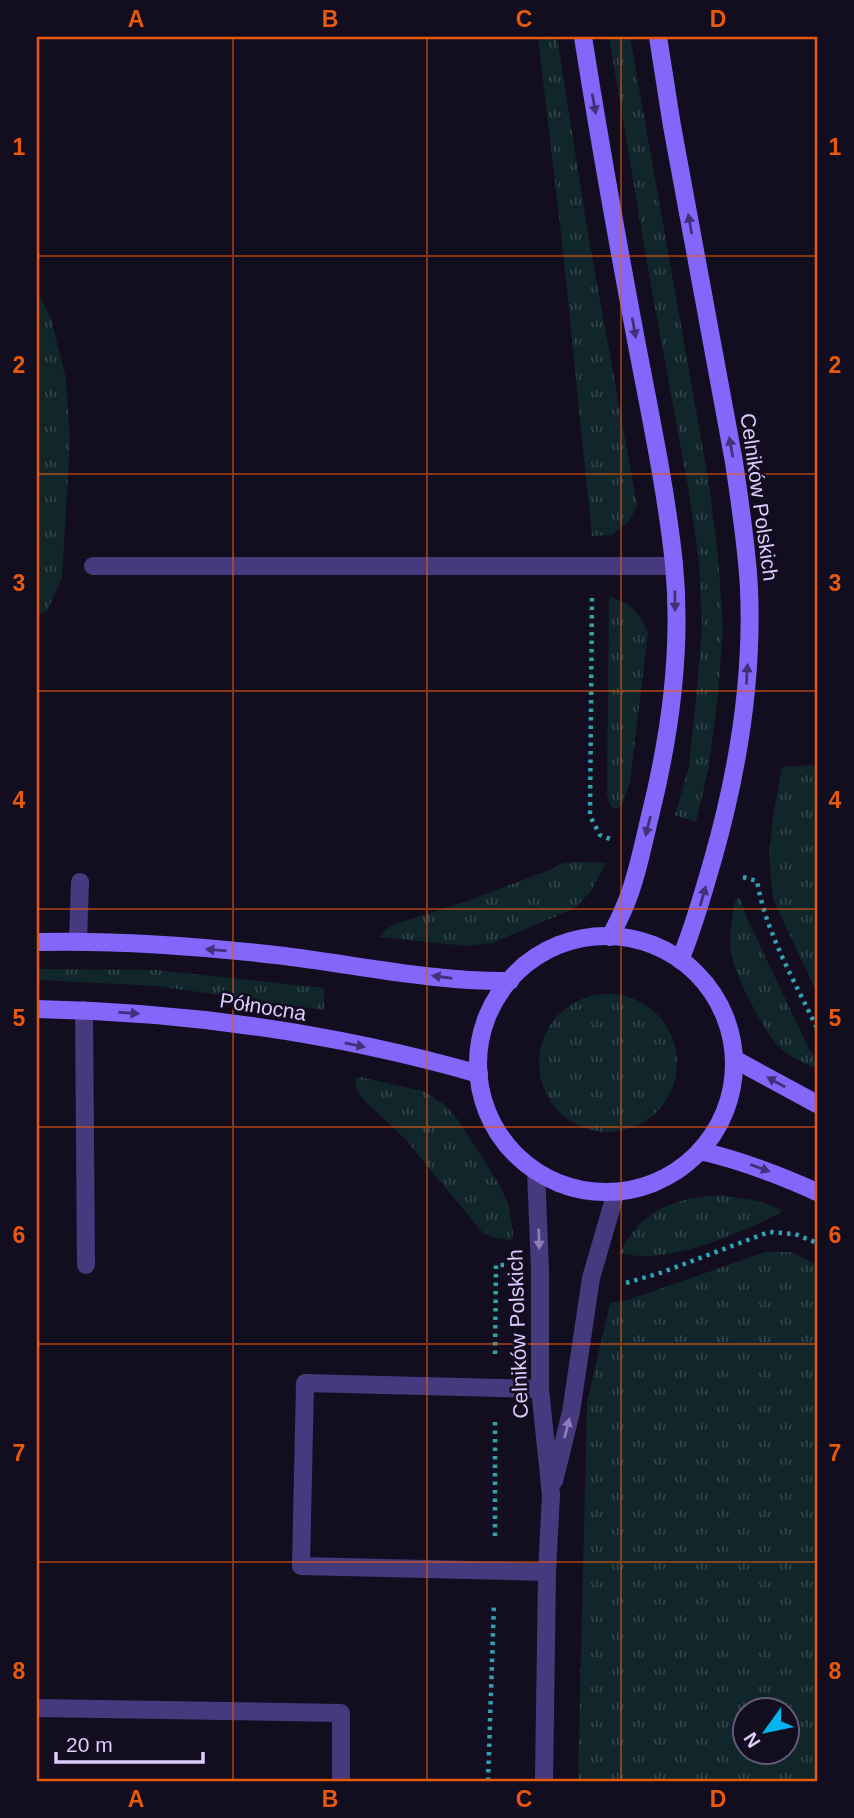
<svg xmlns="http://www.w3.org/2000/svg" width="854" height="1818" font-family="Helvetica,sans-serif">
	<defs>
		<pattern id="grass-tufts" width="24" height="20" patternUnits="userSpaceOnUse" patternTransform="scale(1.75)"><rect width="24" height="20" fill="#10262a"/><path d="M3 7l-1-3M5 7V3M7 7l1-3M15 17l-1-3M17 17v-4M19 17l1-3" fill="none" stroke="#32444a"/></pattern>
	</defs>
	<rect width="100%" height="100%" fill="#130d20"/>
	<g fill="url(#grass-tufts)" fill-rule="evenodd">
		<polygon points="538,37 557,37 588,234 637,505 630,520 612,535 592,536 561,233"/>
		<polygon points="609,37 630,37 709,484 718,556 723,627 718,694 709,766 696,822 675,815 689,766 697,688 702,627 699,560 688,487 650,280"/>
		<polygon points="37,291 51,319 66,379 70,441 62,578 47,611 37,616"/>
		<path d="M 609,596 C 632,605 638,610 648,633 L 630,782 L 622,805 L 615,809 L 610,805 L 607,794 Z"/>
		<polygon points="817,765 817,993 773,899 769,855 773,816 782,767"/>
		<path d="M 572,862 L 606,863 L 591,891 L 574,909 L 492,943 L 468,946 L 379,937 C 388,928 393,923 405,921 L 467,901 L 552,869 L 560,864 Z"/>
		<path d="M 736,898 L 740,898 L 747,918 L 809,1049 L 817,1060 L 817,1069 C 805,1063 790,1058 780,1048 C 764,1032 734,974 731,952 C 729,935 732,914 736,898 Z"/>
		<polygon points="37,969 157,970 324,988 324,1010 157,986 37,980"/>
		<circle cx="608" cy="1063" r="69"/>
		<polygon points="360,1077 423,1091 445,1105 459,1121 500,1186 508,1203 513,1232 512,1240 495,1238 483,1233 404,1138 363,1099 357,1091 355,1079"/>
		<path d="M 721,1195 L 759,1201 L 783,1210 L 779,1214 C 738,1233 687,1256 642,1256 C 634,1256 627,1254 620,1253 C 640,1210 676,1197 721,1195 Z"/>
		<path d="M 765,1252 L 791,1252 L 817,1265 L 817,1781 L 578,1781 L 587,1403 L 610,1303 L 631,1299 ZM 746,1710 L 788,1710 L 788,1752 L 746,1752 Z"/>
	</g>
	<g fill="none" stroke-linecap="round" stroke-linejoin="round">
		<g stroke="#30a1af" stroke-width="4.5" stroke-dasharray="3.5 5" stroke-linecap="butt">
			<polyline points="592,598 590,816 600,835 610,839"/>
			<path d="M 743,877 L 757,881 C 766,933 794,980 817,1028"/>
			<polyline points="626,1283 660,1273 769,1232 795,1234 817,1243"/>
			<polyline points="495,1354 496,1265 507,1265"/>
			<polyline points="495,1422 495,1536"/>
			<polyline points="488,1781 494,1604"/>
		</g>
		<g stroke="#47397e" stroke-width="18">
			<polyline points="93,566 674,566"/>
			<polyline points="78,941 80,882"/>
			<polyline points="84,1010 86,1265"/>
			<polyline points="540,1389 305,1383 301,1566 547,1572"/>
			<polyline points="37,1708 341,1713 341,1781"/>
		</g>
		<g stroke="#47397e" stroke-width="18">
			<polyline points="536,1171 540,1270 540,1389 551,1495 547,1572 544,1781"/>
			<polyline points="554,1481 571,1412 591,1278 616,1192"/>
		</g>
		<g stroke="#8367fb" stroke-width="18">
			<path d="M 583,37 C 599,138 617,239 636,340 C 650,414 666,489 674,564 C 682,647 670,736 650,816 C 643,845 636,881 624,908 C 620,918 615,927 610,937"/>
			<path d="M 658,37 L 672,126 L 734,462 C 740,504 747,547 749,589 C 753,681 738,771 713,859 C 703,893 694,927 680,960"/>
			<circle cx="606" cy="1064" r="128"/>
			<path d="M 37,942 C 116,940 197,946 276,955 C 353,964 433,982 510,981"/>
			<path d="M 37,1009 C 185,1012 336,1033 479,1074"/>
			<polyline points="734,1059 817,1104"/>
			<path d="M 700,1151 C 741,1160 779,1175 817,1192"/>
		</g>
	</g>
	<defs><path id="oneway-solid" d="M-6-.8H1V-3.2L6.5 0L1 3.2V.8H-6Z" transform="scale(1.75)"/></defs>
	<g fill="#403178">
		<use href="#oneway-solid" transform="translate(594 104) rotate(80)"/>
		<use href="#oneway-solid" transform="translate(690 224) rotate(-100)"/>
		<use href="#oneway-solid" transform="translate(634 328) rotate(80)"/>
		<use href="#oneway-solid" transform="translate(731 447) rotate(-100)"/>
		<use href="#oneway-solid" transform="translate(675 601) rotate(89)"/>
		<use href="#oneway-solid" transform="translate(747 674) rotate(-87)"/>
		<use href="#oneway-solid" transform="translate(648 826) rotate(104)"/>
		<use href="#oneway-solid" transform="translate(703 896) rotate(-74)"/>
		<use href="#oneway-solid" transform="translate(216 950) rotate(-175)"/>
		<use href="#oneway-solid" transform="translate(442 977) rotate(-172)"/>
		<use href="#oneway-solid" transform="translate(129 1013) rotate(4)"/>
		<use href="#oneway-solid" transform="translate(355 1045) rotate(11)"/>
		<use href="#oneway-solid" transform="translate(776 1082) rotate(-151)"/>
		<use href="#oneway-solid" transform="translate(760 1168) rotate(20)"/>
	</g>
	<g fill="#8a7cb8">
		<use href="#oneway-solid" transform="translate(539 1239) rotate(88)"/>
		<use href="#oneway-solid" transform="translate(567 1428) rotate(-76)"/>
	</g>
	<path fill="none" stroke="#e8590c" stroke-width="2" stroke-opacity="0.55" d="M 233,37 L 233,1781M 427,37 L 427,1781M 621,37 L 621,1781M 37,256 L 817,256M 37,474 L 817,474M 37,691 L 817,691M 37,909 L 817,909M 37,1127 L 817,1127M 37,1344 L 817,1344M 37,1562 L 817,1562"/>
	<g text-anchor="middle" stroke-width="5" stroke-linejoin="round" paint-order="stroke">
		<g font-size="21" fill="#dbcdfe" stroke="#130d20">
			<text transform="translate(759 497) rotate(82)" y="7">Celników Polskich</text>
			<text transform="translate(263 1007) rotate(9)" y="7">Północna</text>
			<text transform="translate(518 1334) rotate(-92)" y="7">Celników Polskich</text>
		</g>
	</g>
	<rect width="854" height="1818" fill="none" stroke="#130d20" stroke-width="77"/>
	<g transform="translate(766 1731) rotate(237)"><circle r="33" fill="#130d20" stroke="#635a79" stroke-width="2"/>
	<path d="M0-5L12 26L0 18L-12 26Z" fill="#06b3f1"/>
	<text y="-10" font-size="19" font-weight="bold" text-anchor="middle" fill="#dbcdfe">N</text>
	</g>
	<path d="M56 1752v10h147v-10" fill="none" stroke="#dbcdfe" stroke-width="3.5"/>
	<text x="66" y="1752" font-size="21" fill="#dbcdfe" stroke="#130d20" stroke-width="5" paint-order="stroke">20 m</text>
	<rect x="38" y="38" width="778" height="1742" fill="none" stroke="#e8590c" stroke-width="2.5"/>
	<g font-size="23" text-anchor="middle" font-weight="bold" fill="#e8590c">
		<text x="136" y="27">A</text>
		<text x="330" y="27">B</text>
		<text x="524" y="27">C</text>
		<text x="718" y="27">D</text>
		<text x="19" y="155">1</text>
		<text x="835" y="155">1</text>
		<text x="19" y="373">2</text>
		<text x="835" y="373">2</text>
		<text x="19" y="591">3</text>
		<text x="835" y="591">3</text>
		<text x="19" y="808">4</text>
		<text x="835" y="808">4</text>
		<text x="19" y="1026">5</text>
		<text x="835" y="1026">5</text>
		<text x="19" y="1243">6</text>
		<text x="835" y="1243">6</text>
		<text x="19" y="1461">7</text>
		<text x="835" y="1461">7</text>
		<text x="19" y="1679">8</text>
		<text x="835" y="1679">8</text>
		<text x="136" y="1807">A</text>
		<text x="330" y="1807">B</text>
		<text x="524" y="1807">C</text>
		<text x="718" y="1807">D</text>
	</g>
</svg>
